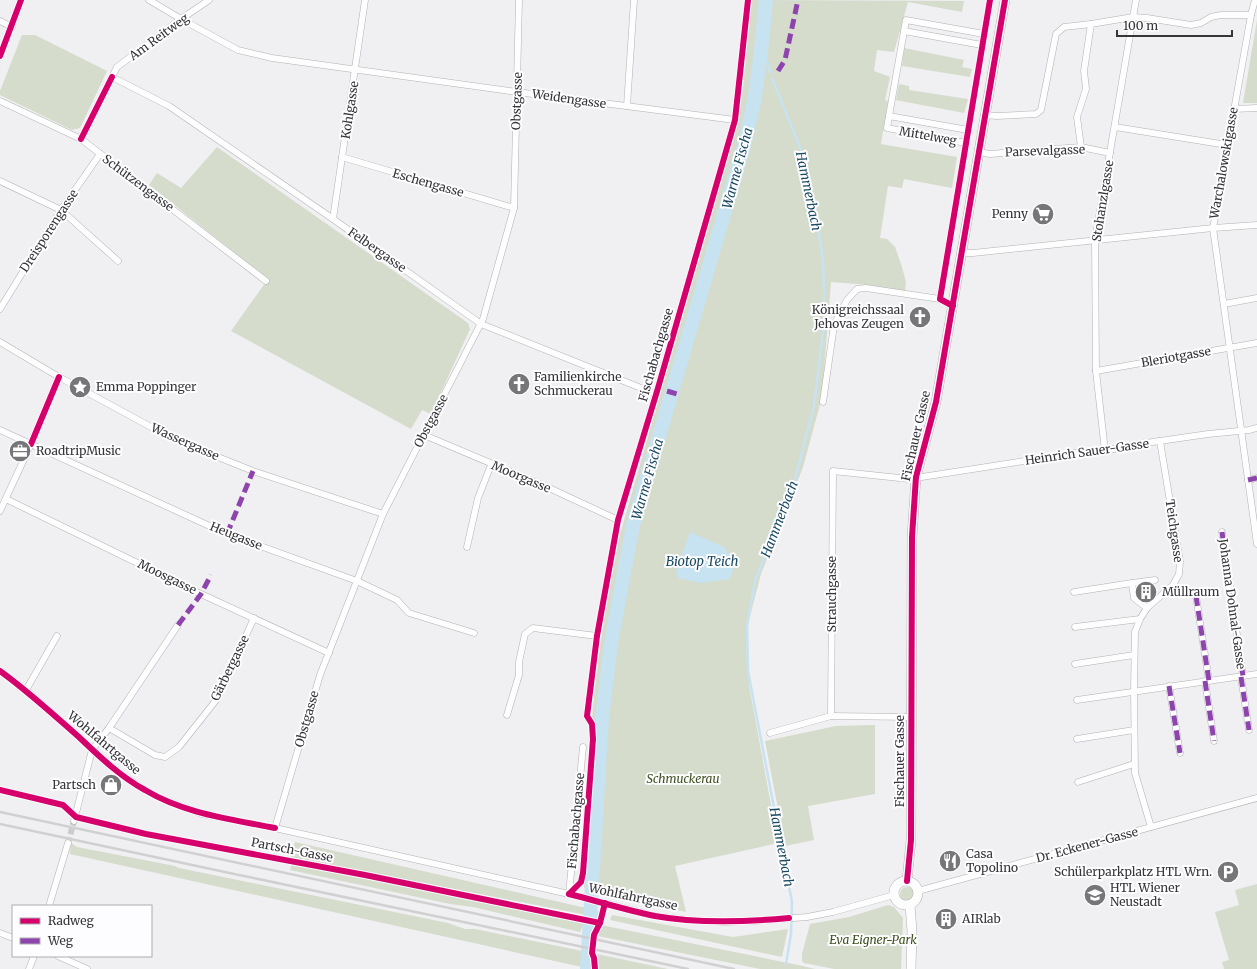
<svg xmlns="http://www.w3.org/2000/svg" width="1257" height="969" font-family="Merriweather,serif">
	<rect width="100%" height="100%" fill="#f0eff2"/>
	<g fill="#d5dccc">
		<path d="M 751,0 L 964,1 L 962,12 L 908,2 L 894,52 L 877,50 L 874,71 L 890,77 L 885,100 L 888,101 L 881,144 L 957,157 L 952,188 L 904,179 L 902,188 L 888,186 L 880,238 L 887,239 L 895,247 L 902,267 L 906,282 L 905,291 L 869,285 L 831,282 L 822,397 L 803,467 L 761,574 L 748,624 L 749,685 L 778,843 L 675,866 L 686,912 L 584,888 L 595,723 L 592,719 C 597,658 607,598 619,538 L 737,125 L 743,88 Z"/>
		<polygon points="1257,20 1257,103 1243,103"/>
		<polygon points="22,35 35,35 107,71 80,128 72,130 0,95 0,91"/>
		<polygon points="904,48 964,60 962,67 972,69 970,77 902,66"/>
		<polygon points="899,84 909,86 909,90 968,99 964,113 896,100"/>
		<polygon points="217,147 468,323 470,329 431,414 422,410 411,429 231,331 268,279 149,185 157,173 181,188"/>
		<polygon points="875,725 875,794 808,806 814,840 785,846 765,741 836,726"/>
		<polygon points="295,842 599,911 597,917 291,857"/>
		<polygon points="71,843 77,847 175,866 179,868 448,923 465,929 475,929 587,952 582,967 70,854"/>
		<polygon points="292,864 374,879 584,923 580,932 473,907 450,904 290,870"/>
		<polygon points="1257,884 1257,969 1224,969 1222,962 1229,960 1215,912 1239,905 1235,890"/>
		<circle cx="907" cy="894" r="7"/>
		<polygon points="888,905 894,907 903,918 901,969 834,969 804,963 802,961 802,954 810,924 849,917"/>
		<polygon points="612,915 733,937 788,929 782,957 610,920"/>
		<polygon points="601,925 798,965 815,969 760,969 598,936"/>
		<polygon points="597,954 668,969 595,969"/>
	</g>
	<polygon fill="#c7e2f1" points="690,532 724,547 730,556 733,571 729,579 701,583 678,578 676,571"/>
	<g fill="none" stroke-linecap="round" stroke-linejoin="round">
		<g stroke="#c7e2f1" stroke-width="2.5">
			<polyline points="762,42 770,72"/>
			<polyline points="772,78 801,150 816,213 823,261 825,315 814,406 795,480 755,581 747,626 748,671 792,902 791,934 786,964"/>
		</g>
		<polyline stroke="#c7e2f1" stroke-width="14" points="587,969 602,718 612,637 633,525 744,146 755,97 762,42 766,0"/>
		<polyline stroke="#cbcacc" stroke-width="6" stroke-dasharray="6 3" stroke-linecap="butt" points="68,843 74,821"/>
		<g stroke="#b2b1b4" stroke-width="7">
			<g id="minor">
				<polyline points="149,0 181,19 238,50 272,58 517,92 735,120"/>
				<polyline points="209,0 181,19 117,67 112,77 169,106 333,219 481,324 656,394"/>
				<polyline points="1251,15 1213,228 1257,544"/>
				<polyline points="0,21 12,27"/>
				<polyline points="904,31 982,45"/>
				<polyline points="0,56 21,0"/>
				<polyline points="0,101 81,139 266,281"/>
				<polyline points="627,106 634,0"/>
				<polyline points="1234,109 1257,108"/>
				<polyline points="985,115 997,116 1036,114 1041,110 1056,34 1064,27 1091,24 1133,17 1147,18 1191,25 1201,23 1211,17 1221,15 1251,15 1255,0"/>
				<polyline points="889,116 906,20 984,34"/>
				<polyline points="1115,127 1227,145"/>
				<polyline points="966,143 887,128 889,116 968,130"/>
				<polyline points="1081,147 1077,117 1086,89 1084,71 1091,24"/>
				<polyline points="979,152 990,154 1081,147 1110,153"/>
				<polyline points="342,157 514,208"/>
				<polyline points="0,181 61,210 118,261"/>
				<polyline points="333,219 365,0"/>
				<polyline points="962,253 973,253 1213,228 1257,225"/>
				<polyline points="940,299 990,0"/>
				<polyline points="1224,304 1257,298"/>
				<polyline points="0,309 61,210 100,154"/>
				<polyline points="0,342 59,377 173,439 253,471 383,514"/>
				<polyline points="1096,371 1257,343"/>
				<polyline points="823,402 834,325 847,300 857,289 866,288 940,299 953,306"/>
				<polyline points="0,430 227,534 357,581 397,600 409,613 474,633"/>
				<polyline points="424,435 547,487 618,520"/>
				<polyline points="1105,451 1096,371 1095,240 1136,0"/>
				<polyline points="1248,480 1257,478"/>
				<polyline points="6,499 201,594 329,653"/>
				<polyline points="0,511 31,444"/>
				<polyline points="1222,532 1243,676"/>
				<polyline points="467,547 478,498 491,465"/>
				<polyline points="1074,592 1132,583"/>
				<polyline points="1196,596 1209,681"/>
				<polyline points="1147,608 1134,598 1132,583 1155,580"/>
				<polyline points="1075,627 1140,619"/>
				<polyline points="1075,664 1134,655"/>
				<polyline points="0,671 26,690 119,773 145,790 160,798 202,814 275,828 569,894 655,916 689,920 724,922 755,921 807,917 833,912 894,895"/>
				<polyline points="1241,677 1249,730"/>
				<polyline points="1205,681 1214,741"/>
				<polyline points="1169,686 1180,753"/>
				<polyline points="26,690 57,636"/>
				<polyline points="1077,700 1257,674"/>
				<polyline points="507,715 519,675 519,662 525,634 533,628 597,636"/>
				<polyline points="587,716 597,636 618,520 658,388 735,120 748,0"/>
				<polyline points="831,716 833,471 909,479 1082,452 1105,451 1132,445 1208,434 1249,430 1257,428"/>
				<polyline points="109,728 155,755 165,757 179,747 217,699 254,618"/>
				<polyline points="770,733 831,716 911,717"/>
				<polyline points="1077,739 1134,730"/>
				<polyline points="1078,782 1134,764"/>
				<polyline points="74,821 92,750 109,728 178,625"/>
				<polyline points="1151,827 1135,773 1134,691 1135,632 1140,619 1147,608 1173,585 1179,574 1180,562 1160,441"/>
				<polyline points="275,828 320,675 383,514 483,319 514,208 519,0"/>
				<polyline points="918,891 1257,798"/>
				<polyline points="569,894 583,747"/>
				<polyline points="49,906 68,843"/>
				<polyline points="0,933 13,938"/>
				<polyline points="58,956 87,969"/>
				<polyline points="29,969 34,956"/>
				<polyline points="595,969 595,967"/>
			</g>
		</g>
		<g stroke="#b2b1b4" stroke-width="10">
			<g id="secondary">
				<polyline points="907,881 911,840 912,537 916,477 936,402 1005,0"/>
				<circle cx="906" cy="893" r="12"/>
				<polyline points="910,905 912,931 911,969"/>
			</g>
		</g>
		<use href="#minor" stroke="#fdfdfd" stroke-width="6"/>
		<use href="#secondary" stroke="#fdfdfd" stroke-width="9"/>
		<g stroke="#d1d0d1" stroke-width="2.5">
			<polyline points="0,812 734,969"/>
			<polyline points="0,824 239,875 688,969"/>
		</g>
		<g stroke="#8e44ad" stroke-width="5" stroke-dasharray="10 5" stroke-linecap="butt">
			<polyline points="778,71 785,60 798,0"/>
			<polyline points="667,391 677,394"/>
			<polyline points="1248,480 1257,478"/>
			<polyline points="1222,532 1243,676"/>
			<polyline points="227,534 253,471"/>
			<polyline points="1196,596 1209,681"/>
			<polyline points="178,625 201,594 211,575"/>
			<polyline points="1241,677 1249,730"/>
			<polyline points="1205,681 1214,741"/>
			<polyline points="1169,686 1180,753"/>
		</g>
		<g stroke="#fdfcff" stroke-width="8">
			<g id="cycleway">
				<polyline points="0,56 21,0"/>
				<polyline points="81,139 112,77"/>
				<polyline points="953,306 940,299 990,0"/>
				<polyline points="31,444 59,377"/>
				<path d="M 0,671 C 29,692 55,716 81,739 C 101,758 121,777 145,790 C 185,814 231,819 275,828"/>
				<polyline points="0,790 63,805 76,817 146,834 365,875 600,923"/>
				<polyline points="907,881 911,840 912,537 916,477 936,402 1005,0"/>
				<polyline points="569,894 581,882 583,873 593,739 592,724 587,716 597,636 618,520 658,388 735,120 748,0"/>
				<path d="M 569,894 C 597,901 626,910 655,916 C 699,924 745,922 789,918"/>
				<polyline points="595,969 594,958 592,953 594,935 600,923 605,903"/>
			</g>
		</g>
		<use href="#cycleway" stroke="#d6006c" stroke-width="6"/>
	</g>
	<defs>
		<g id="supermarket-disc" transform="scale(1.15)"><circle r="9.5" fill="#767578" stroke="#fdfcff"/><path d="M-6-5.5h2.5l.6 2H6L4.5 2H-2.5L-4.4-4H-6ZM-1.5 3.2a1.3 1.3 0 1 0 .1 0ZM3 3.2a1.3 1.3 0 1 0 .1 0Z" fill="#fff"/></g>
		<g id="church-disc" transform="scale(1.15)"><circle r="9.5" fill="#767578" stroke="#fdfcff"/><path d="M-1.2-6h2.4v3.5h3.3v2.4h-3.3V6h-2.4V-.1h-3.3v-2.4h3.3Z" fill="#fff"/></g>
		<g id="sight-disc" transform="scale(1.15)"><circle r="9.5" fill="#767578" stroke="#fdfcff"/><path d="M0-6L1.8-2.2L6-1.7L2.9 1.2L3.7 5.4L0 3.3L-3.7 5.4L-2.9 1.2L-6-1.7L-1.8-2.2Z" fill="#fff"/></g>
		<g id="office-disc" transform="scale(1.15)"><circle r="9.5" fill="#767578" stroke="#fdfcff"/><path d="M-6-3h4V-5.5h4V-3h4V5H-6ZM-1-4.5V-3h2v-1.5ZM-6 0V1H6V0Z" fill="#fff"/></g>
		<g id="building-disc" transform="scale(1.15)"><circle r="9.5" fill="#767578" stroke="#fdfcff"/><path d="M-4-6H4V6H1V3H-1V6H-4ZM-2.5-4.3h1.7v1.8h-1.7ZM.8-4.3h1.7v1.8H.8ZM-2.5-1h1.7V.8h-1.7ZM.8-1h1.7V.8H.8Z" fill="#fff"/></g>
		<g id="shop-disc" transform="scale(1.15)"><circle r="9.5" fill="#767578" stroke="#fdfcff"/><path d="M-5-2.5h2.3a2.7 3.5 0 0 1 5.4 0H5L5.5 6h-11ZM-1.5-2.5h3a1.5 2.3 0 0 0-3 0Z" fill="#fff"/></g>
		<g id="restaurant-disc" transform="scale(1.15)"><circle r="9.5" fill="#767578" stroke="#fdfcff"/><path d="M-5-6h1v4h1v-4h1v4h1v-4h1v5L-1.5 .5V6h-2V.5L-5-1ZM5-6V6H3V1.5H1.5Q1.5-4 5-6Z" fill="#fff"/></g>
		<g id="parking-disc" transform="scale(1.15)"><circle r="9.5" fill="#767578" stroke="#fdfcff"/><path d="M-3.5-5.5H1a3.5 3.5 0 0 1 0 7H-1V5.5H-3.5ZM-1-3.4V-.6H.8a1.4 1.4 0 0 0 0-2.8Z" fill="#fff"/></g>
		<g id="school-disc" transform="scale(1.15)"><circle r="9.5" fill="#767578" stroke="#fdfcff"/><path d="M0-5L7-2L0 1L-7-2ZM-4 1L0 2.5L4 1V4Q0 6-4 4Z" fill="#fff"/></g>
	</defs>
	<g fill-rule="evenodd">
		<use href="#supermarket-disc" x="1043" y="214"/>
		<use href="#church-disc" x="920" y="317"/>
		<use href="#church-disc" x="519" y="384"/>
		<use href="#sight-disc" x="80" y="387"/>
		<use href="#office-disc" x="20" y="451"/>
		<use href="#building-disc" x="1146" y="592"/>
		<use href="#shop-disc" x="111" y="785"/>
		<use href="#restaurant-disc" x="950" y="861"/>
		<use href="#parking-disc" x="1228" y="872"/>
		<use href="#school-disc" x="1095" y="895"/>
		<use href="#building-disc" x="946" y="919"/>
	</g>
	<g text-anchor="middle" stroke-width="4" stroke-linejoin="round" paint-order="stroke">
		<g font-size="12" fill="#353436" stroke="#fdfcff">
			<text transform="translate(159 37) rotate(-36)" y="4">Am Reitweg</text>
			<text transform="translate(569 99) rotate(8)" y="4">Weidengasse</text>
			<text transform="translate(517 101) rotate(-88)" y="4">Obstgasse</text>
			<text transform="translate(350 110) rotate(-81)" y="4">Kohlgasse</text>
			<text transform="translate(928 136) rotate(10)" y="4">Mittelweg</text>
			<text transform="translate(1045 151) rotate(-2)" y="4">Parsevalgasse</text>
			<text transform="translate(1224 163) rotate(-80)" y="4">Warchalowskigasse</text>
			<text transform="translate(138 183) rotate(37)" y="4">Schützengasse</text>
			<text transform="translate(428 183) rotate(16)" y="4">Eschengasse</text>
			<text transform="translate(1103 201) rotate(-81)" y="4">Stohanzlgasse</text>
			<text transform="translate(49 231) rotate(-57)" y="4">Dreisporengasse</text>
			<text transform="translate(377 250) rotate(35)" y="4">Felbergasse</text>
			<text transform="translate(656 355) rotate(-74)" y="4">Fischabachgasse</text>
			<text transform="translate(1176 357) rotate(-10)" y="4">Bleriotgasse</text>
			<text transform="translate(431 421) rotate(-62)" y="4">Obstgasse</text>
			<text transform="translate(916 436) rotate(-77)" y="4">Fischauer Gasse</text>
			<text transform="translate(185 442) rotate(24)" y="4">Wassergasse</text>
			<text transform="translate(1087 452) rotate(-8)" y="4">Heinrich Sauer-Gasse</text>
			<text transform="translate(521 477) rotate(23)" y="4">Moorgasse</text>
			<text transform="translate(1174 531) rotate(82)" y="4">Teichgasse</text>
			<text transform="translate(236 536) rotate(22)" y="4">Heugasse</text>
			<text transform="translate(167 577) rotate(26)" y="4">Moosgasse</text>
			<text transform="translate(832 594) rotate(-90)" y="4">Strauchgasse</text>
			<text transform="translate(1232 604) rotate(82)" y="4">Johanna Dohnal-Gasse</text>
			<text transform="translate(230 668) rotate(-64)" y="4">Gärbergasse</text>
			<text transform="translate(307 719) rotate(-74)" y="4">Obstgasse</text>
			<text transform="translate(104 743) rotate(40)" y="4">Wohlfahrtgasse</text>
			<text transform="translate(900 761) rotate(-90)" y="4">Fischauer Gasse</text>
			<text transform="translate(576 821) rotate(-85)" y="4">Fischabachgasse</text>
			<text transform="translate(1087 845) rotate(-15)" y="4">Dr. Eckener-Gasse</text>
			<text transform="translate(292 850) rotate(11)" y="4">Partsch-Gasse</text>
			<text transform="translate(633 897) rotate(12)" y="4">Wohlfahrtgasse</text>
		</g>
		<g font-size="12" fill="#353436" stroke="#fdfcff" text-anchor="start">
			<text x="1028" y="218" text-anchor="end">Penny</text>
			<text x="904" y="314" text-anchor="end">Königreichssaal<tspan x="904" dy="14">Jehovas Zeugen</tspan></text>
			<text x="534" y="381">Familienkirche<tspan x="534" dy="14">Schmuckerau</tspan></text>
			<text x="96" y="391">Emma Poppinger</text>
			<text x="36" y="455">RoadtripMusic</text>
			<text x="1162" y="596">Müllraum</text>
			<text x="96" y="789" text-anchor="end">Partsch</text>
			<text x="966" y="858">Casa<tspan x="966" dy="14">Topolino</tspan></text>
			<text x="1212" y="876" text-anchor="end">Schülerparkplatz HTL Wrn.</text>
			<text x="1110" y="892">HTL Wiener<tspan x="1110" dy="14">Neustadt</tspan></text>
			<text x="962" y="923">AIRlab</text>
		</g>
		<g font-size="12" font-style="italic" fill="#3d4f1b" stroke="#fdfcff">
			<text x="683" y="783">Schmuckerau</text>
			<text x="873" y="944">Eva Eigner-Park</text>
		</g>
		<g font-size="13" font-style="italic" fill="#194a60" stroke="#fdfcff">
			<text transform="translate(737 168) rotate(-75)" y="5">Warme Fischa</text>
			<text transform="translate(809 191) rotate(78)" y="5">Hammerbach</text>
			<text transform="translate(647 479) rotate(-74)" y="5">Warme Fischa</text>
			<text transform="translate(779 519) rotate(-69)" y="5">Hammerbach</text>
			<text x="702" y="566">Biotop Teich</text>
			<text transform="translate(782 847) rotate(79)" y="5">Hammerbach</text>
		</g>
	</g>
	<rect x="12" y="905" width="140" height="52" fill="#fdfcff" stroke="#adacaf"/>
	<rect x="20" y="918" width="20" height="6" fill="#d6006c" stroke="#adacaf"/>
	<text x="48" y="925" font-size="12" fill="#353436">Radweg</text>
	<rect x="20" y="938" width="20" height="6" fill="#8e44ad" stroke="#adacaf"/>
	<text x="48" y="945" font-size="12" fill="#353436">Weg</text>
	<path d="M1117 30v6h115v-6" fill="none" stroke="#353436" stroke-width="2"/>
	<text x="1123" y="30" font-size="12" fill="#353436" stroke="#fdfcff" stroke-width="3" paint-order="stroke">100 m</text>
</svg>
